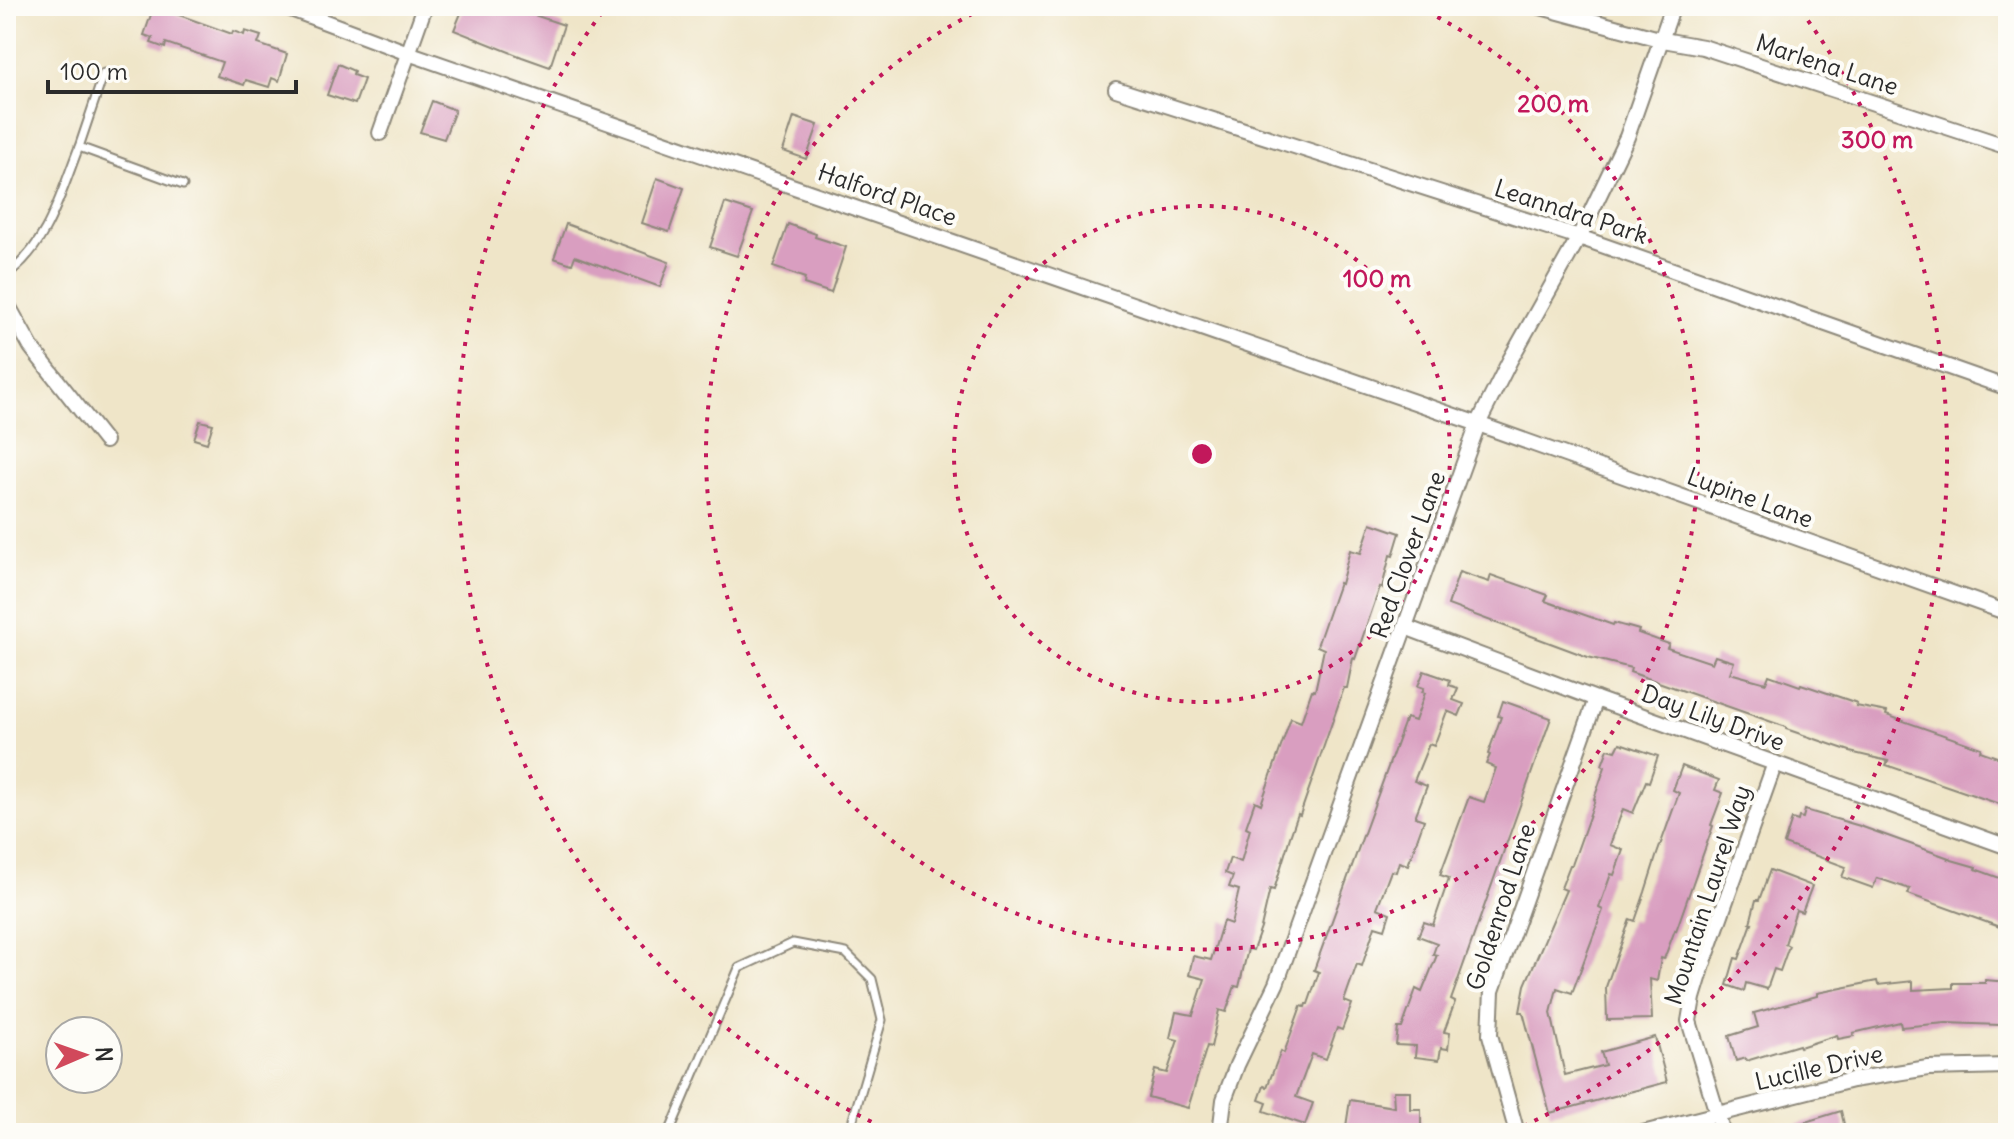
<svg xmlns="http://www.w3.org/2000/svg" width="2014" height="1139" font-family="Delius,sans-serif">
	<rect width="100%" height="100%" fill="#fdfcf7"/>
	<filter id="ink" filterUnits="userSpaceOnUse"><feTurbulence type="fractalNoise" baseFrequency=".0125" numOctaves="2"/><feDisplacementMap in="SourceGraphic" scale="16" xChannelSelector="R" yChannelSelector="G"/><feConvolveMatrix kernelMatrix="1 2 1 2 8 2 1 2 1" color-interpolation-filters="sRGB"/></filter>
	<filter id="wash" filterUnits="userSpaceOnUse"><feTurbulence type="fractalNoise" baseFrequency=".006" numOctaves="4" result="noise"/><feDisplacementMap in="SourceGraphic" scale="32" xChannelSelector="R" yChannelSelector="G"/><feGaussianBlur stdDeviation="1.8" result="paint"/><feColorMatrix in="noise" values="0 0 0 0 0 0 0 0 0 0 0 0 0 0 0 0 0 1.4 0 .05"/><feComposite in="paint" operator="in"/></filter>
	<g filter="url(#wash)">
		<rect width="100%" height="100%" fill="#efe5c8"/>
		<g id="blocks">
			<g fill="#d99ec0">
				<polygon points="154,6 232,34 233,31 244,35 245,31 261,36 258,44 287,54 279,81 272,78 269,87 246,80 244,85 217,76 222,62 166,43 165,48 151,43 153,38 144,35"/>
				<polygon points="464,6 478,6 497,14 500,6 526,6 533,9 531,14 564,25 550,67 522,57 454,30"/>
				<polygon points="338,64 354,71 353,75 364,79 355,104 327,95"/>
				<polygon points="432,101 455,110 444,139 420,132"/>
				<polygon points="794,117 818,125 806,159 783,151"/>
				<polygon points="657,178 684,188 669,232 642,223"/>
				<polygon points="725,203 753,212 737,256 710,247"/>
				<polygon points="566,224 669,262 660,287 575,256 572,264 554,258"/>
				<polygon points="788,224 816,234 815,237 846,247 831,293 804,284 805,278 773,267"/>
				<polygon points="200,421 213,424 207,443 194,439"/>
				<polygon points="1371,523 1400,533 1393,556 1390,555 1382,588 1380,587 1355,659 1353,658 1347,688 1344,688 1300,815 1298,814 1290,837 1274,890 1270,889 1261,928 1253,950 1248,949 1239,987 1235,986 1226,1012 1219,1010 1211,1047 1207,1046 1188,1108 1148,1097 1155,1070 1167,1073 1178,1040 1170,1038 1176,1012 1193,1015 1205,979 1189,975 1193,956 1211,960 1223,921 1231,924 1239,890 1229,887 1233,876 1225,873 1230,858 1241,862 1250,829 1246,827 1255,801 1261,804 1291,718 1301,722 1312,690 1315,691 1324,649 1317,646 1326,620 1339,583 1341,584 1350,550 1361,553"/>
				<polygon points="1459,572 1489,582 1491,575 1548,595 1545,601 1613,625 1614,623 1639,630 1638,633 1669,644 1667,648 1712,663 1715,656 1734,662 1730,673 1766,683 1769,675 1800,686 1801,684 1857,703 1856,706 1887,712 1886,715 1981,748 1980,751 2008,761 2008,807 1886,765 1888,761 1850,752 1850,751 1786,729 1786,727 1630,672 1631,668 1588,657 1448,605"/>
				<polygon points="1424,671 1450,680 1449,685 1458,688 1453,700 1464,704 1459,716 1447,711 1434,746 1429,744 1414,781 1427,786 1415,817 1424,820 1408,865 1399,862 1396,872 1391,871 1377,908 1390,913 1385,929 1375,926 1362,966 1357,964 1344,1001 1352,1004 1342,1030 1337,1028 1326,1059 1312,1054 1296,1097 1313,1103 1305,1125 1264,1111 1267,1103 1259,1100 1264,1086 1267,1087 1281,1051 1284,1053 1301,1006 1305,1007 1306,1004 1308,1004 1319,972 1314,970 1406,718 1415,721 1425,693 1422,692 1424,688 1418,686"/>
				<polygon points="1503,701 1551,718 1451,1000 1455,1002 1444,1032 1450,1033 1448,1049 1441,1048 1439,1060 1415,1057 1416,1046 1396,1045 1398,1028 1402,1028 1416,989 1422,992 1437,955 1433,954 1437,943 1418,936 1424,922 1433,925 1449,878 1440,875 1469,797 1484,802 1496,768 1486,764 1490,755 1488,754 1501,717 1498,716"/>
				<polygon points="1620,743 1658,756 1649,782 1646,781 1633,813 1623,809 1610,845 1623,850 1614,875 1611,874 1599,908 1603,910 1572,993 1557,988 1551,1013 1565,1075 1605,1065 1601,1052 1655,1037 1667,1082 1550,1113 1523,1012 1520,1012 1525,985 1566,890 1561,888 1570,865 1572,865 1595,800 1594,799 1605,767 1602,765 1608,749 1616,751"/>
				<polygon points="1682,766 1719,780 1715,790 1723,793 1711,825 1713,826 1676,931 1675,930 1664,959 1661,958 1657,981 1650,979 1652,1019 1607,1020 1606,987 1630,919 1635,921 1645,892 1656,857 1679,793 1673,790"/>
				<polygon points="1805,810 1860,826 1949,858 1948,859 1976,867 1975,869 2008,881 2008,930 1908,894 1910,889 1877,878 1873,888 1842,877 1846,867 1784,844 1792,819 1798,821 1799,817 1803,818"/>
				<polygon points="1770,870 1812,886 1802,912 1796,910 1785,944 1789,946 1780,971 1774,969 1767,989 1746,983 1744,991 1727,985 1735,958 1739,959 1752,923 1750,923 1756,900 1759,900"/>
				<polygon points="1985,980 2008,982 2007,1016 2001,1016 2000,1025 1946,1023 1901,1027 1900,1022 1853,1033 1854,1036 1838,1039 1837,1035 1800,1047 1799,1045 1746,1061 1745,1058 1736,1061 1729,1036 1758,1027 1754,1013 1817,996 1817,993 1877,981 1878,985 1913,981 1913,990 1953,988 1953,983 1985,983"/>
				<polygon points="1393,1091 1410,1091 1410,1109 1421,1109 1421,1133 1391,1133 1363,1129 1362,1133 1345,1133 1350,1100 1394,1107"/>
				<polygon points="1841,1111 1846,1133 1779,1133 1779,1130"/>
			</g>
		</g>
	</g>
	<g filter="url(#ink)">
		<use href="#blocks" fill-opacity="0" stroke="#8d887a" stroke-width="2"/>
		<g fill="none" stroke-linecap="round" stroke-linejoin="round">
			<g stroke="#8d887a" stroke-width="11">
				<g id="service">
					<polyline points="79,147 104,73"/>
					<path d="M 6,275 C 48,246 61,192 79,147 L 183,185"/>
					<polyline points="669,1133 739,968 793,943 846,953 872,979 882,1020 853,1119 852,1133"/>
				</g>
			</g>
			<g stroke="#8d887a" stroke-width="18">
				<g id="minor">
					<polyline points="283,6 408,53 1478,424 2008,613"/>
					<polyline points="1537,6 1663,40 1703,47 2008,147"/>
					<polyline points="1116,89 1579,237 2008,388"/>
					<polyline points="380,133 425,6"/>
					<polyline points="6,302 31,347 105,441"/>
					<polyline points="1405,627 1596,699 2008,847"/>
					<polyline points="1220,1133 1224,1100 1237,1065 1276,984 1478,424 1510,360 1579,237 1627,137 1673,6"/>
					<polyline points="1517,1133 1490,1035 1492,991 1596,699"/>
					<polyline points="1643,1133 1852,1080 1928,1068 2008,1066"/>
					<polyline points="1723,1133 1689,1021 1693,998 1703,965 1775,763"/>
				</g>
			</g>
			<use href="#service" stroke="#fff" stroke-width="7"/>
			<use href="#minor" stroke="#fff" stroke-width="14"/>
		</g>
	</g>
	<g fill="none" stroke="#c2185b" stroke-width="4" stroke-dasharray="4 8">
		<circle cx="1202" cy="454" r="248"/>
		<path d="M1416 6A496 496 0 1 1 988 6"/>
		<path d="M893 1132A745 745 0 0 1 603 11M1801 11A745 745 0 0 1 1511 1132"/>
	</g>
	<g text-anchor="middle" stroke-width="8" stroke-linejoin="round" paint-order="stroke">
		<g font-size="24" fill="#2b2b2b" stroke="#fdfcf7">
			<text transform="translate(1827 65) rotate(18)" y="8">Marlena Lane</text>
			<text transform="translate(887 195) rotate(19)" y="8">Halford Place</text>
			<text transform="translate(1571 212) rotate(18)" y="8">Leanndra Park</text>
			<text transform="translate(1750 498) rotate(20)" y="8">Lupine Lane</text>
			<text transform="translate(1408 555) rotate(-70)" y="8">Red Clover Lane</text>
			<text transform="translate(1713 718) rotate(20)" y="8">Day Lily Drive</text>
			<text transform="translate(1708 895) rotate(-72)" y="8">Mountain Laurel Way</text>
			<text transform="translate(1501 907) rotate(-72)" y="8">Goldenrod Lane</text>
			<text transform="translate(1819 1068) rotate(-13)" y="8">Lucille Drive</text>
		</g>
	</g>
	<circle cx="1202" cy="454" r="12" fill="#c2185b" stroke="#fdfcf7" stroke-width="4"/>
	<g font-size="24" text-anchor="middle" font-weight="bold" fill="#c2185b" stroke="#fdfcf7" stroke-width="8" stroke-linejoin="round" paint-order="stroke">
		<text x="1553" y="112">200 m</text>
		<text x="1877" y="148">300 m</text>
		<text x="1377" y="287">100 m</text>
	</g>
	<rect width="2014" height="1139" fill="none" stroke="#fdfcf7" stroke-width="32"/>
	<g transform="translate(84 1055) rotate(88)"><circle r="38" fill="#fdfcf7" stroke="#a9a8a5" stroke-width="2"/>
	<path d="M0-6L14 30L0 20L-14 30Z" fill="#d1495b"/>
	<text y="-12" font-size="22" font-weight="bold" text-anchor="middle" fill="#2b2b2b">N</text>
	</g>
	<path d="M48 80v12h248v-12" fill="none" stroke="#2b2b2b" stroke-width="4"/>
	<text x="60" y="80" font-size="24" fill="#2b2b2b" stroke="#fdfcf7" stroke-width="6" paint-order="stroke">100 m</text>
</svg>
